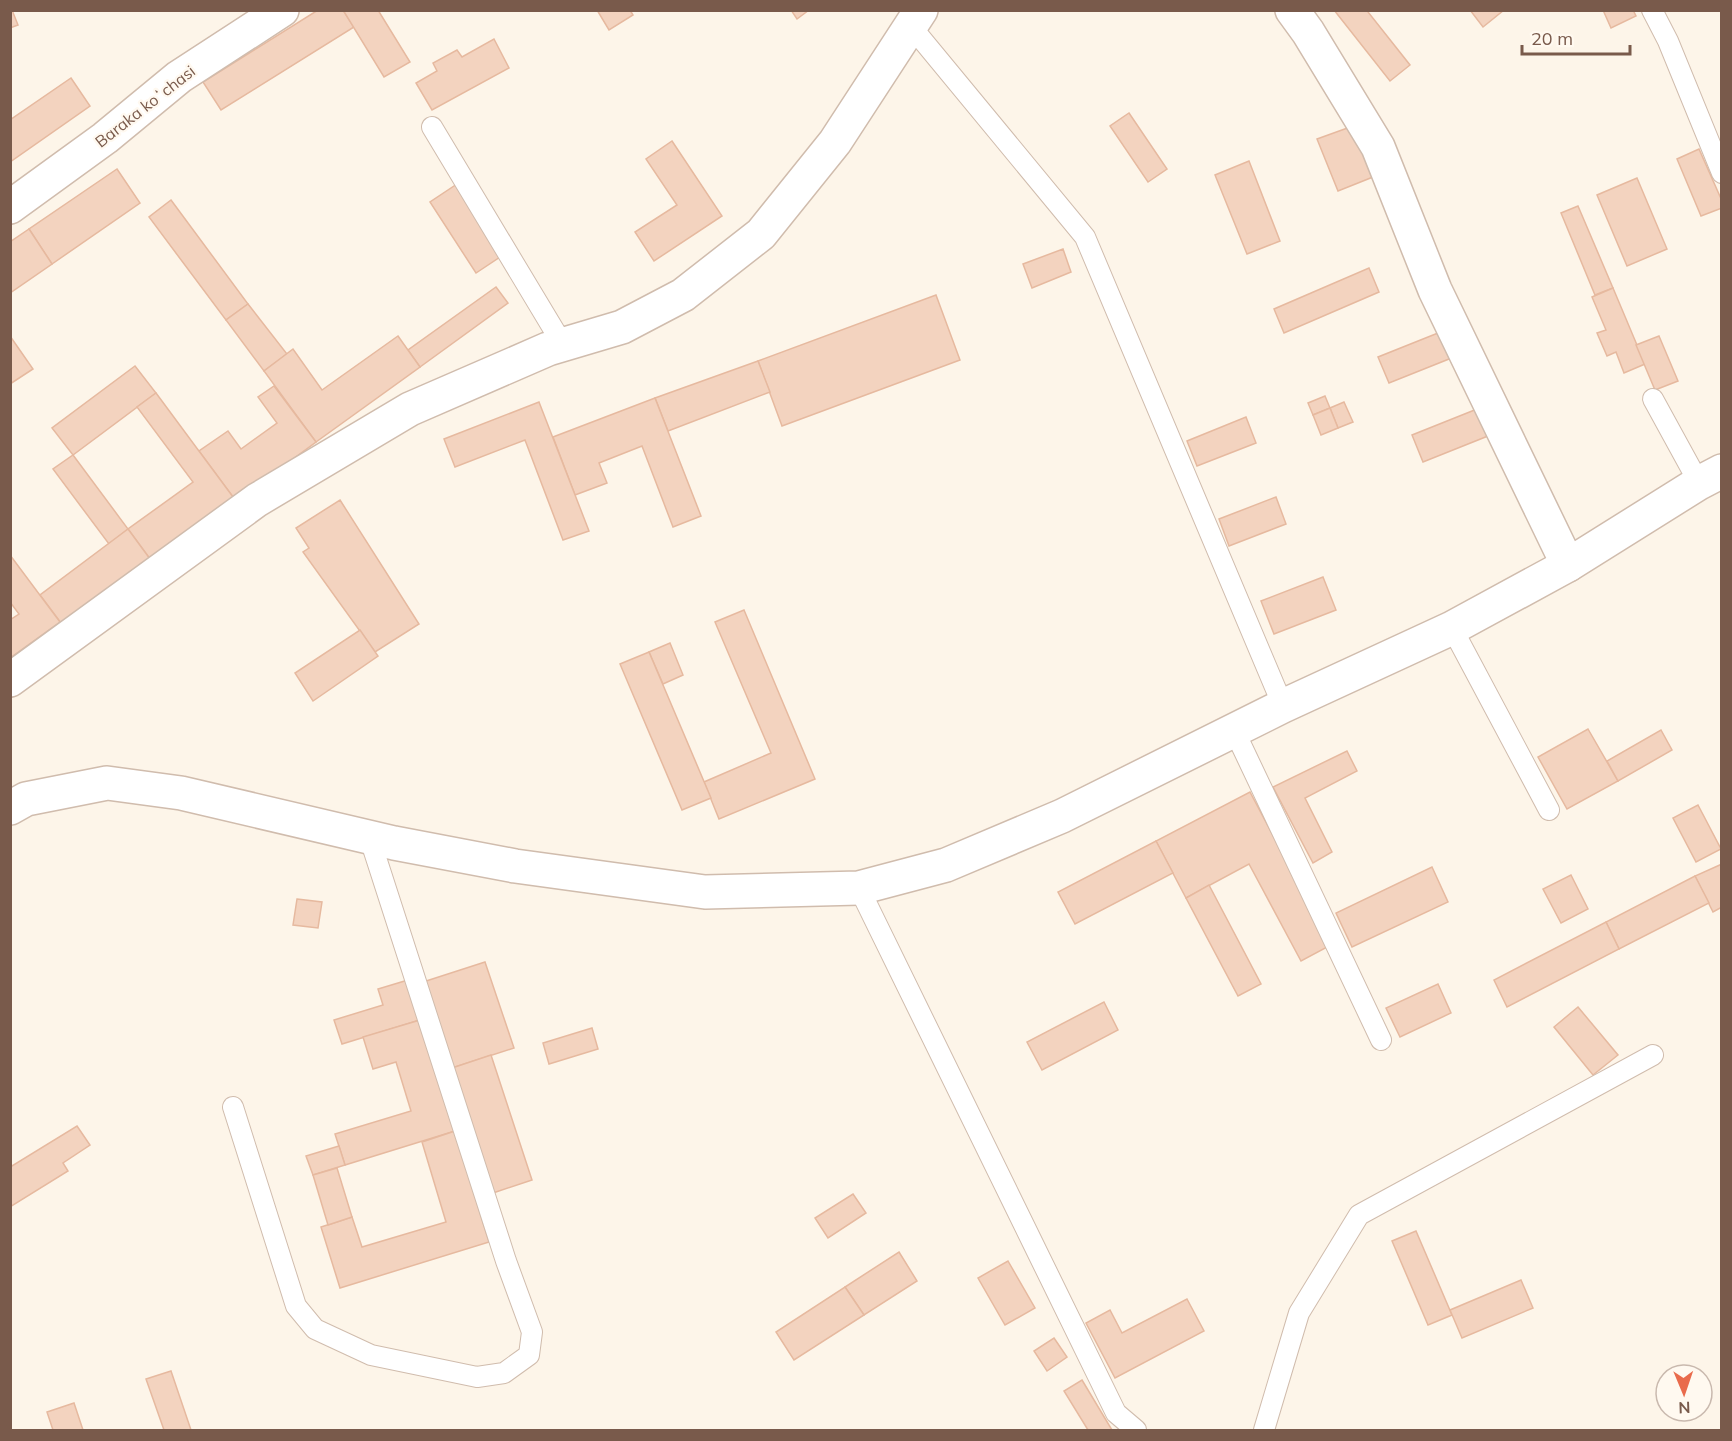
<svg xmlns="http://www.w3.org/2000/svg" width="1732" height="1441" font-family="Mulish,sans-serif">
	<rect width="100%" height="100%" fill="#fdf5e9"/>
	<g fill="#f3d3bf" stroke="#e6b99f" stroke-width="1.5">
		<polygon points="10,10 12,10 18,25 10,28"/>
		<polygon points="318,10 343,10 354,27 221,110 203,82"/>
		<polygon points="343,10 378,10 410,62 384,77"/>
		<polygon points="597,10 630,10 633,15 609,30"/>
		<polygon points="791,10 809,10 797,19"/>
		<polygon points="1334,10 1371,10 1368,12 1410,65 1390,81"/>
		<polygon points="1470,10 1504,10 1483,27"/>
		<polygon points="1603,10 1633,10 1636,16 1611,28"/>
		<polygon points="494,39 509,68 432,110 416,83 437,71 433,63 457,50 462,57"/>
		<polygon points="71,78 90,106 10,162 10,120"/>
		<polygon points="1129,113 1167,169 1148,182 1110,126"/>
		<polygon points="1353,126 1373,177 1338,191 1317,139"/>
		<polygon points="672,141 722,216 654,261 635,232 677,205 646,159"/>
		<polygon points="1699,149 1722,201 1722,208 1701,216 1677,159"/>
		<polygon points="1249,161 1280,241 1247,254 1215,175"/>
		<polygon points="117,169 140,203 52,264 29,229"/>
		<polygon points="1637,178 1667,249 1627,266 1597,195"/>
		<polygon points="457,184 503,255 476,273 430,202"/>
		<polygon points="171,200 248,304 226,320 149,217"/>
		<polygon points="1578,206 1613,288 1595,295 1561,213"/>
		<polygon points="29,229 52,264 10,293 10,242"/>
		<polygon points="1063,249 1071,272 1032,288 1023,264"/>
		<polygon points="1369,268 1379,292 1284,333 1274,309"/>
		<polygon points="496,287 508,303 420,367 408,350"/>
		<polygon points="1613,288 1645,364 1624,373 1616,352 1607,356 1597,333 1606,330 1592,297"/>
		<polygon points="936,295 960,360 782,426 758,361"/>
		<polygon points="248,304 287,354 264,371 226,320"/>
		<polygon points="1443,331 1454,357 1389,383 1378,357"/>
		<polygon points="10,336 33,369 10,384"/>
		<polygon points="398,336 420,367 316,442 264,371 293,349 322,390"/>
		<polygon points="1659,336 1678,381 1655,390 1636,345"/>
		<polygon points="758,361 770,392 668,431 655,398"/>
		<polygon points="135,366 156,393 73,455 52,428"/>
		<polygon points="274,386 316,442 236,501 199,451 228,431 241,449 277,423 258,397"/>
		<polygon points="156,393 236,501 153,563 128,529 193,482 137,407"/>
		<polygon points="1325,396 1330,408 1313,415 1308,403"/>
		<polygon points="655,398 701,516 673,527 642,446 599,463 607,483 575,495 553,437"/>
		<polygon points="539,402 589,531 563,540 525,440 455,467 444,439"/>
		<polygon points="1344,402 1353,422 1338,428 1330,408"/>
		<polygon points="1330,408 1338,428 1321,435 1313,415"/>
		<polygon points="1477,409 1488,436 1423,462 1412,435"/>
		<polygon points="1246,417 1256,443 1197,466 1187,441"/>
		<polygon points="73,455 128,529 109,544 53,469"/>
		<polygon points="1276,497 1286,524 1229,546 1219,519"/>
		<polygon points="340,500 419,624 375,652 303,552 309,548 296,528"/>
		<polygon points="128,529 153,563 64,627 40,595"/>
		<polygon points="10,555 60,622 10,658 10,620 19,614 10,602"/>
		<polygon points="1323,577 1336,610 1274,634 1261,601"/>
		<polygon points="744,610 815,779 719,819 704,782 771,753 715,622"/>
		<polygon points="360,630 378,656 313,701 295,673"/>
		<polygon points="670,643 683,675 663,684 649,652"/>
		<polygon points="649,652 711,798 682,810 620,664"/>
		<polygon points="1588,729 1618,781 1567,809 1538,757"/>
		<polygon points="1661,730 1672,750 1618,781 1607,761"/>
		<polygon points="1347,751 1357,771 1305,798 1332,852 1313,863 1273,787"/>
		<polygon points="1250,792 1331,945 1301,961 1249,864 1186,898 1156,841"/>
		<polygon points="1698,805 1721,849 1696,862 1673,818"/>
		<polygon points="1156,841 1173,873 1075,924 1058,892"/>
		<polygon points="1722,864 1722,907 1713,912 1695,876"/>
		<polygon points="1432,867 1448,902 1352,947 1336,913"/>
		<polygon points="1571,875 1588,909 1561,923 1543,889"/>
		<polygon points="1695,876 1709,903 1619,949 1606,922"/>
		<polygon points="1209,885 1261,984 1238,996 1186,898"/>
		<polygon points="297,899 322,902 318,928 293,925"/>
		<polygon points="1606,922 1619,949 1507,1007 1494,980"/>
		<polygon points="485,962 514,1048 452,1068 423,982"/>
		<polygon points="408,980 420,1020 342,1044 334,1020 383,1005 378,989"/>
		<polygon points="1438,984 1451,1013 1400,1037 1386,1008"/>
		<polygon points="1104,1002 1118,1030 1042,1070 1027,1042"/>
		<polygon points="1578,1007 1618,1055 1593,1075 1554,1027"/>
		<polygon points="420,1020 455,1131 345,1165 335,1134 411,1111 396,1062 373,1069 363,1037"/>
		<polygon points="592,1028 598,1049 549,1064 543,1043"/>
		<polygon points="491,1055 532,1180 493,1193 452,1068"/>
		<polygon points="77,1126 90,1145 63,1163 68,1171 10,1207 10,1163 12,1166"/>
		<polygon points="455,1131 489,1242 340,1288 321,1227 352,1217 362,1247 446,1222 422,1142"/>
		<polygon points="339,1146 345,1165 313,1175 306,1156"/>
		<polygon points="337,1168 352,1217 328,1225 313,1175"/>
		<polygon points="853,1194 866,1213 828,1238 815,1218"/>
		<polygon points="1416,1231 1452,1315 1428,1325 1392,1241"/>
		<polygon points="899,1252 917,1281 864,1315 845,1287"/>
		<polygon points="1008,1261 1035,1308 1005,1325 978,1278"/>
		<polygon points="1521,1280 1533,1308 1462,1338 1450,1310"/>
		<polygon points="845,1287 864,1315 794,1360 776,1332"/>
		<polygon points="1187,1299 1204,1331 1115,1378 1086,1323 1110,1310 1122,1333"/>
		<polygon points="1054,1338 1067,1357 1047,1371 1034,1351"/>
		<polygon points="171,1371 191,1430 164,1430 146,1379"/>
		<polygon points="1082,1380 1112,1430 1088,1430 1064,1391"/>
		<polygon points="74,1403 83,1430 53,1430 47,1412"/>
	</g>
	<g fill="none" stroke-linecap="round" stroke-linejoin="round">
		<g stroke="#d0bcad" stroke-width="22">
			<g id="lane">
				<polyline points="1652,10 1668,41 1722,173"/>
				<polyline points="910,25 1085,237 1283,706"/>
				<polyline points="432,127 563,345"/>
				<polyline points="1653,399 1699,483"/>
				<polyline points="1452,628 1549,810"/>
				<polyline points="1234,730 1381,1040"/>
				<polyline points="859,888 1116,1413 1136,1430"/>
				<polyline points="233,1107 296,1306 315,1329 371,1355 477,1377 504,1373 529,1355 532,1332 506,1261 369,836"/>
				<polyline points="1264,1430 1299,1313 1359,1215 1653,1055"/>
			</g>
		</g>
		<g stroke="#d0bcad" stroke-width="36">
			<g id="street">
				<polyline points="1292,10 1308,32 1378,147 1435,290 1568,565"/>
				<polyline points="10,207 105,138 179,77 282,10"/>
				<polyline points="10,680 257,500 410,409 548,349 622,327 683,295 761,234 835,142 921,10"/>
				<polyline points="10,808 26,799 107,783 181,793 394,843 515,866 705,892 859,888 946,865 1062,816 1283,706 1452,628 1568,565 1699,483 1722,471"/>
			</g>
		</g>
		<use href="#lane" stroke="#fff" stroke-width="20"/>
		<use href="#street" stroke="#fff" stroke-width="33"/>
	</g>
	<g text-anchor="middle" stroke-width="4.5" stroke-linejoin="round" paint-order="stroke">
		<g font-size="16" fill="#795a4b" stroke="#fff9f0">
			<text transform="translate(145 106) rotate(-38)" y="6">Baraka koʻchasi</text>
		</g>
	</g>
	<rect width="1732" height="1441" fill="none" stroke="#795a4b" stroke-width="24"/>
	<g transform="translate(1684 1393) rotate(178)"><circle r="28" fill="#fff9f0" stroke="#c9b9ae" stroke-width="1.5"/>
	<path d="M0-4.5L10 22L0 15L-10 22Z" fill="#e96b4c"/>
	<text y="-9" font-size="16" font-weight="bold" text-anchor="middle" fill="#795a4b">N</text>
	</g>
	<path d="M1522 45v9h108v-9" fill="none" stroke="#795a4b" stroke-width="3"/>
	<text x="1531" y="45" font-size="18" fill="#795a4b" stroke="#fff9f0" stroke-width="4.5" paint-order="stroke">20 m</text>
</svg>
